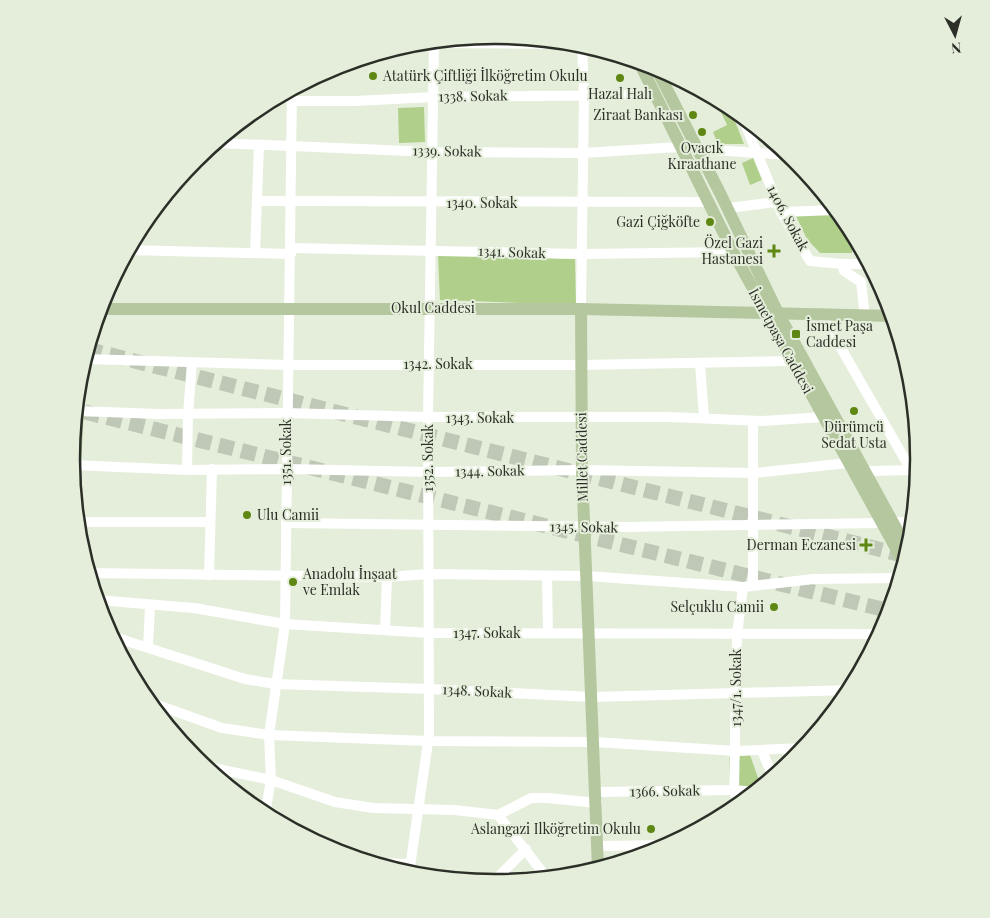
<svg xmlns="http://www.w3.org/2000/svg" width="990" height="918" font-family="'Playfair Display',serif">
	<rect width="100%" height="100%" fill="#e4eeda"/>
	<g fill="#b0cf8b">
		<polygon points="714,97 729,106 744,144 718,144 713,132 727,125"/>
		<polygon points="424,107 425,142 399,143 398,108"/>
		<polygon points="753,158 762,180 750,185 742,163"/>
		<polygon points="795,214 840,214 852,231 852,253 820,253 807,239"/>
		<polygon points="438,255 575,259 576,305 440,300"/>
		<polygon points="750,755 761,786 757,790 729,789 729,757"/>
	</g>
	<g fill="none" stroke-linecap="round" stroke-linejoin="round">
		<g stroke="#bfc8b6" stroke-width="15" stroke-dasharray="15 8" stroke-linecap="butt">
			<polyline points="87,349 906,556"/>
			<polyline points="85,412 890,611"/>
		</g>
		<g stroke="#fff" stroke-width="10">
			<polyline points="416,43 579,44"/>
			<polyline points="292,101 355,101 433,97 654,95"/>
			<polyline points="742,116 781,212 810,261 842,264 844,271 861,282 865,317"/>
			<polyline points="215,143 433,152 583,153 679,147"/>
			<polyline points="697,149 789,155"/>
			<polyline points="257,201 708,202"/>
			<polyline points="728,208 777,202"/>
			<polyline points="781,212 836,210"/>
			<polyline points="291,248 582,254 733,252"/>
			<polyline points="861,249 862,264"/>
			<polyline points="128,250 291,254"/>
			<polyline points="255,253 259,145"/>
			<polyline points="842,264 869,264"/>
			<polyline points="581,309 584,94 582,44"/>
			<polyline points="822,315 911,470"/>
			<polyline points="84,359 289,365 581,365 792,361"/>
			<polyline points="700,364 704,418"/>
			<polyline points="78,411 159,414 286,413 428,417 670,417 761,421 823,417"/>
			<polyline points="753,421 753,585"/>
			<polyline points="72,465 187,470 287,469 429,472 582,470 755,473 848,463"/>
			<polyline points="187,470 188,414 192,363"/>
			<polyline points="866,471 917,470"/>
			<polyline points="77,522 210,522"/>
			<polyline points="892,522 913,522"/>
			<polyline points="286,523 622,527 882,523"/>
			<polyline points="89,573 387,577 428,574 587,576 743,587 814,579 900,578"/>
			<polyline points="209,575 212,469"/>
			<polyline points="547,576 548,633"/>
			<polyline points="97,600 194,608 285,624 429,633 880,634"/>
			<polyline points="385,630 387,577"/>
			<polyline points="111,636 245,679 275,684 429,689 592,697 850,690"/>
			<polyline points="148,647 150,606"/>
			<polyline points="149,702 222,728 269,735 428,741 595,742 736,751 803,748"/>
			<polyline points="762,751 773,777"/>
			<polyline points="204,766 271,780 335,802 373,808 455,810 498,815 547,878"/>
			<polyline points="597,792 734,790 737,635 743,587"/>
			<polyline points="738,805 734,790 755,792"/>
			<polyline points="265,814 271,780 269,735 285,624 292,89"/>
			<polyline points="498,815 531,798 548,798 597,803"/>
			<polyline points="598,846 667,845"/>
			<polyline points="373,863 410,864"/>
			<polyline points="409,874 429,735 428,417 434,41"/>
			<polyline points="492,883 526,849"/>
		</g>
		<g stroke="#b5c79e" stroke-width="12">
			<polyline points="639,62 733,252 904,563"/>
			<polyline points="655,66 720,193 778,313 908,550"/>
			<polyline points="100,309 581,309 893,316"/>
			<polyline points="581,309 582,470 598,869"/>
			<polyline points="74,485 80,372"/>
		</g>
	</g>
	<g fill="#5e8813" stroke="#e4eeda" stroke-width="2">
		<circle cx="373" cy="76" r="5"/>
		<circle cx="620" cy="78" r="5"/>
		<circle cx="693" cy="115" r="5"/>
		<circle cx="702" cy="132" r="5"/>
		<circle cx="710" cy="222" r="5"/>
		<path d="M771.5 243.5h5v5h5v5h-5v5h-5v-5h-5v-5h5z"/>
		<rect x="791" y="329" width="10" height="10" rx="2.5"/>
		<circle cx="854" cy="411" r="5"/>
		<circle cx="247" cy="515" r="5"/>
		<path d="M863.5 537.5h5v5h5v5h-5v5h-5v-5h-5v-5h5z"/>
		<circle cx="293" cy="582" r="5"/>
		<circle cx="774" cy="607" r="5"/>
		<circle cx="651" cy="829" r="5"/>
	</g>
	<g text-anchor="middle" stroke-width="4" stroke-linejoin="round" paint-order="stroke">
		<g font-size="14" fill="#2b2f27" stroke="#e4eeda" text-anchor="end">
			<text x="383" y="81" text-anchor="start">Atatürk Çiftliği İlköğretim Okulu</text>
			<text x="620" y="99" text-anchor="middle">Hazal Halı</text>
			<text x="683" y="120">Ziraat Bankası</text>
			<text x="702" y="153" text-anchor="middle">Ovacık<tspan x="702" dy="16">Kıraathane</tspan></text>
			<text x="700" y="227">Gazi Çiğköfte</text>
			<text x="763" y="248">Özel Gazi<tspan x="763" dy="16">Hastanesi</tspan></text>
			<text x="806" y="331" text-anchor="start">İsmet Paşa<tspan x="806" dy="16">Caddesi</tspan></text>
			<text x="854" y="432" text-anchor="middle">Dürümcü<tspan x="854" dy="16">Sedat Usta</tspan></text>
			<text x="257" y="520" text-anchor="start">Ulu Camii</text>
			<text x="856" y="550">Derman Eczanesi</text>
			<text x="303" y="579" text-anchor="start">Anadolu İnşaat<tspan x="303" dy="16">ve Emlak</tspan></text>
			<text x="764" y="612">Selçuklu Camii</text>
			<text x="641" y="834">Aslangazi Ilköğretim Okulu</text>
		</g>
		<g font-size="14" fill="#2b2f27" stroke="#e4eeda">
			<text transform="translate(473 96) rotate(-1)" y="5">1338. Sokak</text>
			<text transform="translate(447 151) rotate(1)" y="5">1339. Sokak</text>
			<text x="482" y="208">1340. Sokak</text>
			<text transform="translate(788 218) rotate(62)" y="5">1406. Sokak</text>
			<text transform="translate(512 252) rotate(2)" y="5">1341. Sokak</text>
			<text x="433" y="313">Okul Caddesi</text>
			<text transform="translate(781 341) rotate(61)" y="5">İsmetpaşa Caddesi</text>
			<text x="438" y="369">1342. Sokak</text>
			<text x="480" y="423">1343. Sokak</text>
			<text transform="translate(286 452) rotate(-90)" y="5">1351. Sokak</text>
			<text transform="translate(582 457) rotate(-91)" y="5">Millet Caddesi</text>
			<text transform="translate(428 458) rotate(-90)" y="5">1352. Sokak</text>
			<text transform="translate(490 471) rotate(-1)" y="5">1344. Sokak</text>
			<text transform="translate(584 527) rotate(1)" y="5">1345. Sokak</text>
			<text x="487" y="638">1347. Sokak</text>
			<text transform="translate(736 688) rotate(-90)" y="5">1347/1. Sokak</text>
			<text transform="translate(477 691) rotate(3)" y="5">1348. Sokak</text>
			<text transform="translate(665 791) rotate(-1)" y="5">1366. Sokak</text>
		</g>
	</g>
	<path d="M0 0H990V918H0ZM80 459a415 415 0 1 1 830 0a415 415 0 1 1-830 0Z" fill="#e4eeda" fill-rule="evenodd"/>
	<path fill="none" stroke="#2b2f27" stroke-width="2.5" d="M80 459a415 415 0 1 1 830 0a415 415 0 1 1-830 0Z"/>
	<g transform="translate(955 35) rotate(174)" stroke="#e4eeda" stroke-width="4" paint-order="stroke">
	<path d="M0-4L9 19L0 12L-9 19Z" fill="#2b2f27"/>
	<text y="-8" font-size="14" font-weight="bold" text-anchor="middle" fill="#2b2f27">N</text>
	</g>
</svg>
